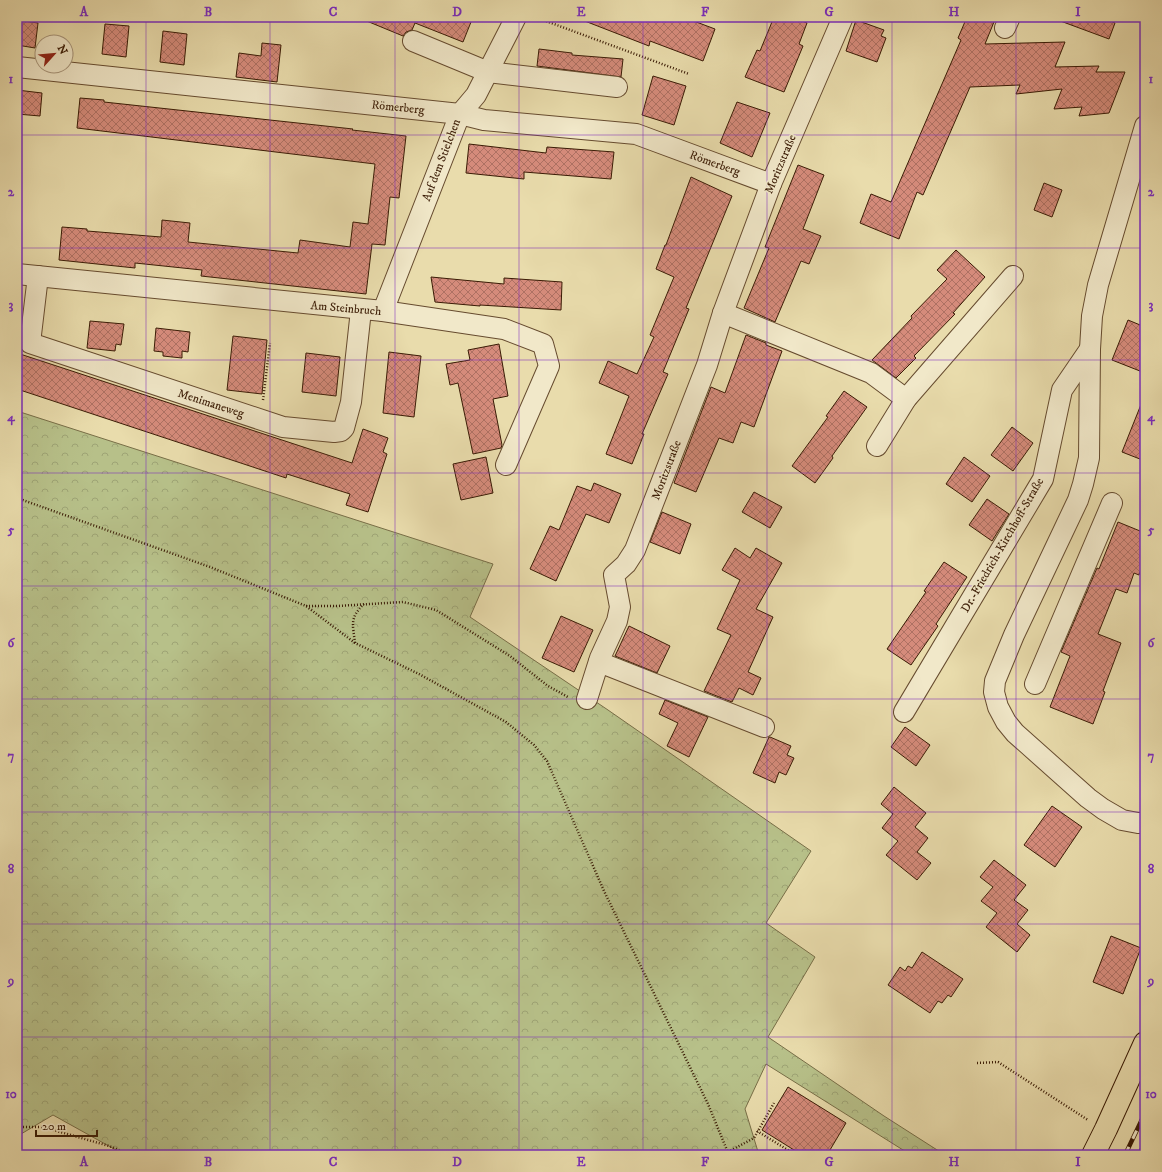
<svg xmlns="http://www.w3.org/2000/svg" width="1162" height="1172" font-family="'IM FELL DW Pica',serif">
	<defs>
		<pattern id="forest-crowns" width="20" height="18" patternUnits="userSpaceOnUse"><rect width="20" height="18" fill="#b7c089"/><path d="M2 6a3 3 0 1 1 6 0M12 15a3 3 0 1 1 6 0" fill="none" stroke="#9ea475"/></pattern>
		<pattern id="building-cross-hatch" width="8" height="8" patternUnits="userSpaceOnUse"><rect width="8" height="8" fill="#d58b7b"/><path d="M0 0l8 8M0 8l8-8" fill="none" stroke="#ae7163"/></pattern>
	</defs>
	<rect width="100%" height="100%" fill="#e9dcac"/>
	<filter id="stains"><feTurbulence type="fractalNoise" baseFrequency=".005" numOctaves="4"/><feColorMatrix values="0 0 0 0 .2 0 0 0 0 .09 0 0 0 0 .02 0 0 0 .5 -.17"/></filter>
	<radialGradient id="worn" r=".72"><stop offset=".6" stop-color="#630" stop-opacity="0"/><stop offset="1" stop-color="#630" stop-opacity=".3"/></radialGradient>
	<polygon fill="url(#forest-crowns)" stroke="#786e47" points="17,411 493,564 470,617 608,710 811,851 766,923 815,957 768,1037 884,1116 945,1155 911,1155 766,1064 745,1109 759,1155 125,1155 53,1115 21,1134 17,1140"/>
	<g fill="url(#building-cross-hatch)" stroke="#3a1b05">
		<polygon points="357,17 473,17 463,42 415,23 412,30 406,32 403,36"/>
		<polygon points="577,17 683,17 715,29 703,61 650,41 649,46 577,18"/>
		<polygon points="774,17 792,17 807,23 799,44 803,46 784,92 745,77 757,50 760,51"/>
		<polygon points="967,17 996,17 985,44 1065,42 1055,67 1099,66 1096,72 1125,72 1109,113 1079,116 1082,107 1054,109 1062,89 1016,94 1020,85 970,87 923,195 917,192 899,239 860,223 871,194 891,202 961,40 958,38"/>
		<polygon points="1056,17 1101,17 1115,23 1109,39 1055,19"/>
		<polygon points="17,20 38,23 35,48 17,45"/>
		<polygon points="856,20 884,30 881,36 886,38 877,62 846,51"/>
		<polygon points="105,24 129,26 126,57 102,54"/>
		<polygon points="163,31 187,34 184,65 160,62"/>
		<polygon points="262,43 281,45 277,82 236,77 239,53 261,56"/>
		<polygon points="539,49 572,53 572,55 623,59 621,77 537,66"/>
		<polygon points="653,76 686,86 674,125 642,115"/>
		<polygon points="17,90 42,93 40,116 17,114"/>
		<polygon points="80,98 104,100 104,102 353,129 352,130 406,136 399,198 390,197 385,245 372,244 366,294 201,276 202,270 135,263 135,268 59,260 62,227 87,229 87,231 161,237 162,220 190,223 188,242 298,253 300,240 350,247 353,222 368,224 375,164 77,128"/>
		<polygon points="737,102 770,113 752,157 720,143"/>
		<polygon points="469,144 546,153 547,147 614,152 611,179 524,172 524,179 466,173"/>
		<polygon points="798,165 824,175 803,229 821,236 809,264 801,261 775,322 744,308 769,248 765,247"/>
		<polygon points="691,177 732,196 686,308 689,309 663,372 668,374 642,434 644,434 632,464 606,454 629,396 599,383 608,361 637,374 654,337 650,335 674,277 656,269 665,245 666,245"/>
		<polygon points="1044,183 1062,190 1052,217 1034,210"/>
		<polygon points="956,250 985,277 953,313 955,314 914,356 916,358 896,378 872,360 912,318 911,316 947,279 937,270"/>
		<polygon points="431,277 504,284 504,278 562,282 561,310 480,305 480,306 435,302"/>
		<polygon points="1128,320 1145,327 1145,373 1112,360"/>
		<polygon points="90,321 124,324 121,345 116,344 115,351 87,348"/>
		<polygon points="156,328 190,332 188,352 182,351 182,358 163,356 163,352 154,351"/>
		<polygon points="746,335 766,343 766,345 782,351 754,427 741,422 733,443 719,438 696,492 674,483 711,387 725,393"/>
		<polygon points="233,336 267,340 262,394 227,390"/>
		<polygon points="499,344 508,396 493,399 502,445 501,448 473,454 458,383 450,385 446,364 470,360 468,350"/>
		<polygon points="389,352 421,356 414,417 383,413"/>
		<polygon points="17,353 352,463 363,429 388,438 383,452 387,454 368,512 346,505 350,494 287,474 286,478 17,389"/>
		<polygon points="306,353 340,357 336,396 302,392"/>
		<polygon points="844,391 867,407 832,456 833,458 815,483 792,466 828,417 826,416"/>
		<polygon points="1144,397 1145,397 1145,461 1122,452"/>
		<polygon points="1012,427 1033,443 1013,471 991,455"/>
		<polygon points="486,457 493,493 461,500 453,464"/>
		<polygon points="964,457 990,476 972,502 946,484"/>
		<polygon points="594,483 621,494 609,523 586,514 556,581 530,569 550,526 559,530 577,486 591,491"/>
		<polygon points="754,492 782,507 770,528 742,512"/>
		<polygon points="987,499 1009,514 992,541 969,525"/>
		<polygon points="662,512 691,524 680,554 650,542"/>
		<polygon points="1118,522 1145,533 1145,560 1139,575 1134,573 1127,593 1116,589 1098,634 1121,643 1103,691 1105,692 1093,724 1050,707 1070,656 1061,652 1097,568 1099,569"/>
		<polygon points="735,548 750,558 756,548 782,563 756,609 773,617 748,672 761,678 753,695 739,688 732,702 704,691 731,635 717,629 740,580 722,570"/>
		<polygon points="944,562 967,577 936,624 938,626 911,665 887,649 926,592 924,591"/>
		<polygon points="561,616 593,630 574,672 542,658"/>
		<polygon points="629,626 670,646 657,673 615,656"/>
		<polygon points="665,700 708,717 689,757 667,746 678,723 659,714"/>
		<polygon points="905,727 930,745 916,766 891,747"/>
		<polygon points="769,737 770,737 791,746 787,755 794,758 786,775 779,772 775,783 753,773"/>
		<polygon points="894,787 926,813 915,827 928,838 917,852 931,863 917,880 886,855 898,841 882,828 893,814 881,804"/>
		<polygon points="1052,806 1082,827 1055,867 1024,845"/>
		<polygon points="994,860 1026,885 1014,900 1028,910 1017,924 1030,935 1017,952 986,927 997,913 981,901 993,887 980,877"/>
		<polygon points="1111,936 1141,948 1123,994 1093,982"/>
		<polygon points="922,952 963,979 951,997 948,995 942,1003 938,1001 930,1013 888,985 900,967 905,971 908,966 912,968"/>
		<polygon points="788,1087 846,1123 827,1155 802,1155 762,1130"/>
	</g>
	<g fill="none" stroke-linecap="round" stroke-linejoin="round">
		<g stroke="#664b2f" stroke-width="22">
			<g id="minor">
				<polyline points="1005,28 1010,17"/>
				<polyline points="413,41 488,72 617,87"/>
				<polyline points="17,67 460,114 484,120 636,134 771,184"/>
				<polyline points="1145,126 1098,285 1092,316 1090,349 1089,458 1083,484 1078,500 1014,635 995,681 994,692 998,707 1006,722 1015,733 1088,798 1103,809 1122,820 1138,823 1145,823"/>
				<polyline points="17,274 383,311 504,329 543,344 549,366 506,465"/>
				<polyline points="38,276 30,343 283,427 334,432 341,431 344,428 351,402 361,310"/>
				<polyline points="383,311 460,114 476,95 516,17"/>
				<polyline points="723,313 871,373 906,399"/>
				<polyline points="877,446 906,399 1013,276"/>
				<polyline points="599,662 764,727"/>
				<polyline points="1035,684 1112,503"/>
				<polyline points="587,699 600,658 617,621 620,607 614,575 626,564 635,550 707,365 723,313 771,184 843,17"/>
				<polyline points="904,712 1043,479 1062,390 1090,349"/>
			</g>
		</g>
		<g stroke="#3a1b05" stroke-width="24">
			<polyline id="major" points="1093,1155 1106,1129 1145,1043"/>
		</g>
		<g stroke="#3a1b05" stroke-width="2.5" stroke-dasharray="1 2" stroke-linecap="butt">
			<polyline points="535,17 689,74"/>
			<polyline points="263,400 270,343"/>
			<polyline points="17,498 210,567 306,606 355,643 419,674 506,722 534,745 547,761 604,891 708,1104 729,1155"/>
			<polyline points="306,606 337,606 403,602 436,610 510,656 548,686 568,697"/>
			<path d="M 355,643 C 353,625 349,618 364,604"/>
			<polyline points="977,1063 998,1062 1088,1120"/>
			<polyline points="17,1127 43,1127 109,1146 131,1155"/>
			<polyline points="757,1131 796,1155"/>
			<polyline points="728,1152 754,1138 774,1103"/>
		</g>
		<use href="#minor" stroke="#f1e8c9" stroke-width="20"/>
		<use href="#major" stroke="#e9dcac" stroke-width="22"/>
		<g stroke="#3a1b05" stroke-width="4.5">
			<g id="rail">
				<polyline points="1125,1155 1145,1113"/>
				<polyline points="1139,1155 1145,1143"/>
			</g>
		</g>
		<use href="#rail" stroke="#f1e8c9" stroke-width="3" stroke-dasharray="9" stroke-linecap="butt"/>
	</g>
	<path fill="none" stroke="#7b2cbf" stroke-width="1" stroke-opacity="0.55" d="M 146,17 L 146,1155M 270,17 L 270,1155M 395,17 L 395,1155M 519,17 L 519,1155M 643,17 L 643,1155M 767,17 L 767,1155M 892,17 L 892,1155M 1016,17 L 1016,1155M 17,135 L 1145,135M 17,248 L 1145,248M 17,360 L 1145,360M 17,473 L 1145,473M 17,586 L 1145,586M 17,699 L 1145,699M 17,812 L 1145,812M 17,924 L 1145,924M 17,1037 L 1145,1037"/>
	<g text-anchor="middle" stroke-width="3" stroke-linejoin="round" paint-order="stroke">
		<g font-size="12" fill="#3a1b05" stroke="#f1e8c9">
			<text transform="translate(398 107) rotate(6)" y="4">Römerberg</text>
			<text transform="translate(441 160) rotate(-69)" y="4">Auf dem Stielchen</text>
			<text transform="translate(715 163) rotate(20)" y="4">Römerberg</text>
			<text transform="translate(780 164) rotate(-67)" y="4">Moritzstraße</text>
			<text transform="translate(346 308) rotate(5)" y="4">Am Steinbruch</text>
			<text transform="translate(211 403) rotate(18)" y="4">Menimaneweg</text>
			<text transform="translate(666 470) rotate(-69)" y="4">Moritzstraße</text>
			<text transform="translate(1002 545) rotate(-60)" y="4">Dr.-Friedrich-Kirchhoff-Straße</text>
		</g>
	</g>
	<rect width="1162" height="1172" fill="none" stroke="#e9dcac" stroke-width="44"/>
	<g transform="translate(54 54) rotate(63)"><circle r="19" fill="#f1e8c9" stroke="#a8967b"/>
	<path d="M0-3L7 15L0 10L-7 15Z" fill="#8f2418"/>
	<text y="-6" font-size="11" font-weight="bold" text-anchor="middle" fill="#3a1b05">N</text>
	</g>
	<path d="M36 1130v6h61v-6" fill="none" stroke="#3a1b05" stroke-width="2"/>
	<text x="42" y="1130" font-size="12" fill="#3a1b05" stroke="#f1e8c9" stroke-width="3" paint-order="stroke">20 m</text>
	<rect x="22" y="22" width="1118" height="1128" fill="none" stroke="#7b2cbf" stroke-width="1.5"/>
	<g font-size="13" text-anchor="middle" font-weight="bold" fill="#7b2cbf">
		<text x="84" y="16">A</text>
		<text x="208" y="16">B</text>
		<text x="333" y="16">C</text>
		<text x="457" y="16">D</text>
		<text x="581" y="16">E</text>
		<text x="705" y="16">F</text>
		<text x="829" y="16">G</text>
		<text x="954" y="16">H</text>
		<text x="1078" y="16">I</text>
		<text x="11" y="83">1</text>
		<text x="1151" y="83">1</text>
		<text x="11" y="196">2</text>
		<text x="1151" y="196">2</text>
		<text x="11" y="309">3</text>
		<text x="1151" y="309">3</text>
		<text x="11" y="421">4</text>
		<text x="1151" y="421">4</text>
		<text x="11" y="534">5</text>
		<text x="1151" y="534">5</text>
		<text x="11" y="647">6</text>
		<text x="1151" y="647">6</text>
		<text x="11" y="760">7</text>
		<text x="1151" y="760">7</text>
		<text x="11" y="873">8</text>
		<text x="1151" y="873">8</text>
		<text x="11" y="985">9</text>
		<text x="1151" y="985">9</text>
		<text x="11" y="1098">10</text>
		<text x="1151" y="1098">10</text>
		<text x="84" y="1166">A</text>
		<text x="208" y="1166">B</text>
		<text x="333" y="1166">C</text>
		<text x="457" y="1166">D</text>
		<text x="581" y="1166">E</text>
		<text x="705" y="1166">F</text>
		<text x="829" y="1166">G</text>
		<text x="954" y="1166">H</text>
		<text x="1078" y="1166">I</text>
	</g>
	<rect width="100%" height="100%" filter="url(#stains)"/>
	<rect width="100%" height="100%" fill="url(#worn)"/>
</svg>
